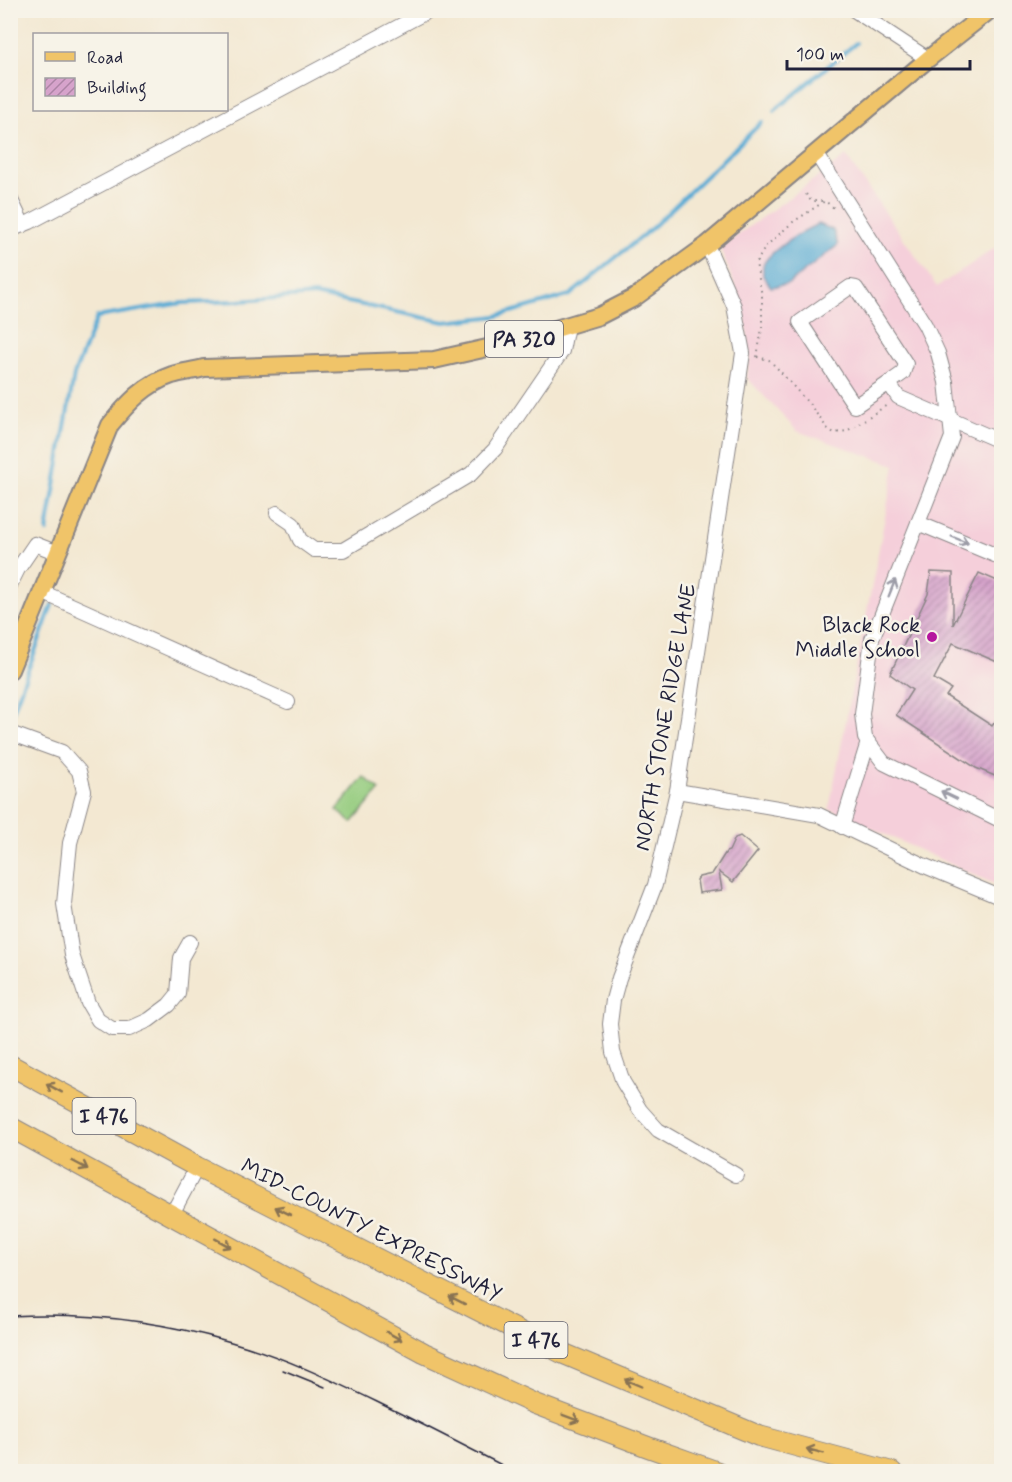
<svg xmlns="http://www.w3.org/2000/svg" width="1012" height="1482" font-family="Mynerve,sans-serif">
	<defs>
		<pattern id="building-hatch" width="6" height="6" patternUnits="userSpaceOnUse" patternTransform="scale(1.5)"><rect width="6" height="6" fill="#d6a3cb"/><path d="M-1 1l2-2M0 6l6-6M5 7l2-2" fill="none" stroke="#ad84a6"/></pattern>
	</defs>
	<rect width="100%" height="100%" fill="#f7f3e8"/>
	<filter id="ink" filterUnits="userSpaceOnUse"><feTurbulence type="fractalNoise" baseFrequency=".0167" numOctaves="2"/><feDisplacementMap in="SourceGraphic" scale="12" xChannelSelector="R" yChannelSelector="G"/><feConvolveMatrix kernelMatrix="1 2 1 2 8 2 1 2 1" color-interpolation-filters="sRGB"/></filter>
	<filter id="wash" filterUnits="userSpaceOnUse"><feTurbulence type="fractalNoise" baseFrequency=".008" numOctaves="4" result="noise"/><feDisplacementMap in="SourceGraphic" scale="24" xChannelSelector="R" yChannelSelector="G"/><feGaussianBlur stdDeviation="1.35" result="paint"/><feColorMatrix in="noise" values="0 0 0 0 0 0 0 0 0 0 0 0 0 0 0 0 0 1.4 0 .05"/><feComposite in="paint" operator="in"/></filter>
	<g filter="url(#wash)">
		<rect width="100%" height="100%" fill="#f3e8d2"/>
		<polygon fill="#f5cfda" points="846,156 937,287 1001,244 1001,887 829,809 895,465 797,431 747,378 750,355 744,309 720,248"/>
		<polygon fill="#95cc7f" stroke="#5c775d" stroke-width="1.5" points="364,777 380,790 352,823 337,810"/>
		<path fill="#59abd4" stroke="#3e6688" stroke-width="1.5" d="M 819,224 L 833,230 L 838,245 L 788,284 L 771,287 L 763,276 C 763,272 763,269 763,266 C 767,252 805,229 819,224 Z"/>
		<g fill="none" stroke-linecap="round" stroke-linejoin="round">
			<g stroke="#59abd4" stroke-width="4">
				<polyline points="774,111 856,43"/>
				<polyline points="47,531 74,375 97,317 182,303 239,301 314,295 445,322 497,316 570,295 653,227 762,122"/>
				<polyline points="10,719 52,605"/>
			</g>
		</g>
		<g id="blocks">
			<g fill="url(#building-hatch)">
				<polygon points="931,572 953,573 953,625 979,573 1002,583 1002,664 953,643 934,679 951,689 946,696 992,726 1002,712 1002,779 976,768 896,715 912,690 890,674 928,594"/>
				<polygon points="740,836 758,851 733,882 719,872 722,890 699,893 697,880 699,877 712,874 726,852 729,851 735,838"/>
			</g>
		</g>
	</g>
	<g filter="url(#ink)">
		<use href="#blocks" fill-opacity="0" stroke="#8a8586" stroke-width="1.5"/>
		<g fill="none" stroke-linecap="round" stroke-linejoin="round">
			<g stroke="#8a8586" stroke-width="16">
				<g id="minor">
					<polyline points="854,10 928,59"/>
					<polyline points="816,153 925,325 938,353 946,382 952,437 872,639 862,714 865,738 884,763 1002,821"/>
					<polyline points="10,198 23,225"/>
					<polyline points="10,230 30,222 430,10"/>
					<polyline points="707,245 734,306 743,353 677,791 655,885 619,978 613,1000 610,1024 613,1052 623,1082 640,1110 658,1130 736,1175"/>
					<polyline points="889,383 855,406 800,322 850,287 856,288 906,364 903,373 889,383 898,397 1002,442"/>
					<polyline points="277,513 293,524 300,540 314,550 343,550 471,474 495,449 562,351 567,326"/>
					<polyline points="918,523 1002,558"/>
					<polyline points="10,585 18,569 35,544 58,553"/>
					<polyline points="42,592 288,702"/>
					<polyline points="10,733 62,752 79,771 84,791 70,843 64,904 72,955 88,1003 98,1020 112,1029 129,1029 149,1020 169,1005 178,994 181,958 190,942"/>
					<polyline points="677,791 819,815 925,866 1002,898"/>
					<polyline points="842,827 868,742"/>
					<polyline points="172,1214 197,1167"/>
				</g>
			</g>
			<g stroke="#8a8586" stroke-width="20">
				<path id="major" d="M 10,670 L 110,425 C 127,404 145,384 172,375 C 182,372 193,371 204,368 L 434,360 L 505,344 L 599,316 L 634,298 L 707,245 L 928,59 L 990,10"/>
			</g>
			<g stroke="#8a8586" stroke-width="22">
				<g id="highway">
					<polyline points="10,1065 197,1167 562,1353 759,1436 892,1472"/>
					<polyline points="10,1127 424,1353 535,1404 648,1447 718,1472"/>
				</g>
			</g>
			<g stroke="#8a8586" stroke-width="2" stroke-dasharray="1.5 4.5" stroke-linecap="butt">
				<polyline points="806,194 811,201 825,201"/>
				<polyline points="757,357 762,328 762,296 756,263 766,246 793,222 825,201 834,208"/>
				<polyline points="757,357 769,360 778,369 810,405 827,428 834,433 847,431 887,405"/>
			</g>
			<use href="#minor" stroke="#fff" stroke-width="14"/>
			<use href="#major" stroke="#f0c469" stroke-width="16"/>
			<use href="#highway" stroke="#f0c469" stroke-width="20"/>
			<g stroke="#22223b" stroke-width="1.5">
				<path d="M 10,1316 C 84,1312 160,1321 231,1342 C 281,1356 330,1379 377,1402 C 424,1425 469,1448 515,1472"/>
				<polyline points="283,1370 325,1387"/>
			</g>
		</g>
		<defs><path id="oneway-shaft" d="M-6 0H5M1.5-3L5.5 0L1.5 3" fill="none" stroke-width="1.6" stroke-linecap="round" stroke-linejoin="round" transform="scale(1.5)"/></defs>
		<g stroke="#9c9ca7">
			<use href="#oneway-shaft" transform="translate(960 540) rotate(23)"/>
			<use href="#oneway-shaft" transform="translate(892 588) rotate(-68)"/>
			<use href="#oneway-shaft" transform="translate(949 795) rotate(-154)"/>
		</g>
		<g stroke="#897352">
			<use href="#oneway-shaft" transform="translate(54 1088) rotate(-151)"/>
			<use href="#oneway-shaft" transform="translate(80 1165) rotate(28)"/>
			<use href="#oneway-shaft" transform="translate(283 1211) rotate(-153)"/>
			<use href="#oneway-shaft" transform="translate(223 1243) rotate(29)"/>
			<use href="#oneway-shaft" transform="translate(457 1300) rotate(-153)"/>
			<use href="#oneway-shaft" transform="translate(394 1336) rotate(29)"/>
			<use href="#oneway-shaft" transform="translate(633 1383) rotate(-157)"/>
			<use href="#oneway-shaft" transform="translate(571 1418) rotate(21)"/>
			<use href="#oneway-shaft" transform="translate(815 1451) rotate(-165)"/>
		</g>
	</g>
	<circle fill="#b5179e" stroke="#f7f3e8" stroke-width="2" cx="932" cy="637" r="6"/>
	<g text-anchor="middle" stroke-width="5" stroke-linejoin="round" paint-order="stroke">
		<g fill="#f7f3e8" stroke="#62616f" stroke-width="1.5">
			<rect x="485" y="321" width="78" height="36" rx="4.5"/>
			<rect x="72.5" y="1098" width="63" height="36" rx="4.5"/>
			<rect x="504.5" y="1322" width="63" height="36" rx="4.5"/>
		</g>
		<g font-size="21" font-weight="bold" fill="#22223b">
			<text x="524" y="346">PA 320</text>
			<text x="104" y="1123">I 476</text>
			<text x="536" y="1347">I 476</text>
		</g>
		<g font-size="22" fill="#22223b" stroke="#f7f3e8" text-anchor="end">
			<text x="920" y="632">Black Rock<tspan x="920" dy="25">Middle School</tspan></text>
		</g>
		<g font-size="22" fill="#22223b" stroke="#f7f3e8">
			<text transform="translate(664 717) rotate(-80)" y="8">NORTH STONE RIDGE LANE</text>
			<text transform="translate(372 1229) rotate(27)" y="8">MID-COUNTY EXPRESSWAY</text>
		</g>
	</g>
	<rect width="1012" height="1482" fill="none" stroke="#f7f3e8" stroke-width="36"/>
	<rect x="33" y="33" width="195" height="78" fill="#f7f3e8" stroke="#a29fa3" stroke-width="1.5"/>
	<rect x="45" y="52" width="30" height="9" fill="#f0c469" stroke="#a29fa3" stroke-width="1.5"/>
	<text x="87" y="63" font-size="18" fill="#22223b">Road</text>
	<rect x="45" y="78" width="30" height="18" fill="url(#building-hatch)" stroke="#a29fa3" stroke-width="1.5"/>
	<text x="87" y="93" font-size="18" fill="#22223b">Building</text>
	<path d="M787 60v9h183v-9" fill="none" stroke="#22223b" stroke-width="3"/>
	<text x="796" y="60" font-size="18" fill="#22223b" stroke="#f7f3e8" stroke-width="4.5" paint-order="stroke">100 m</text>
</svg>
